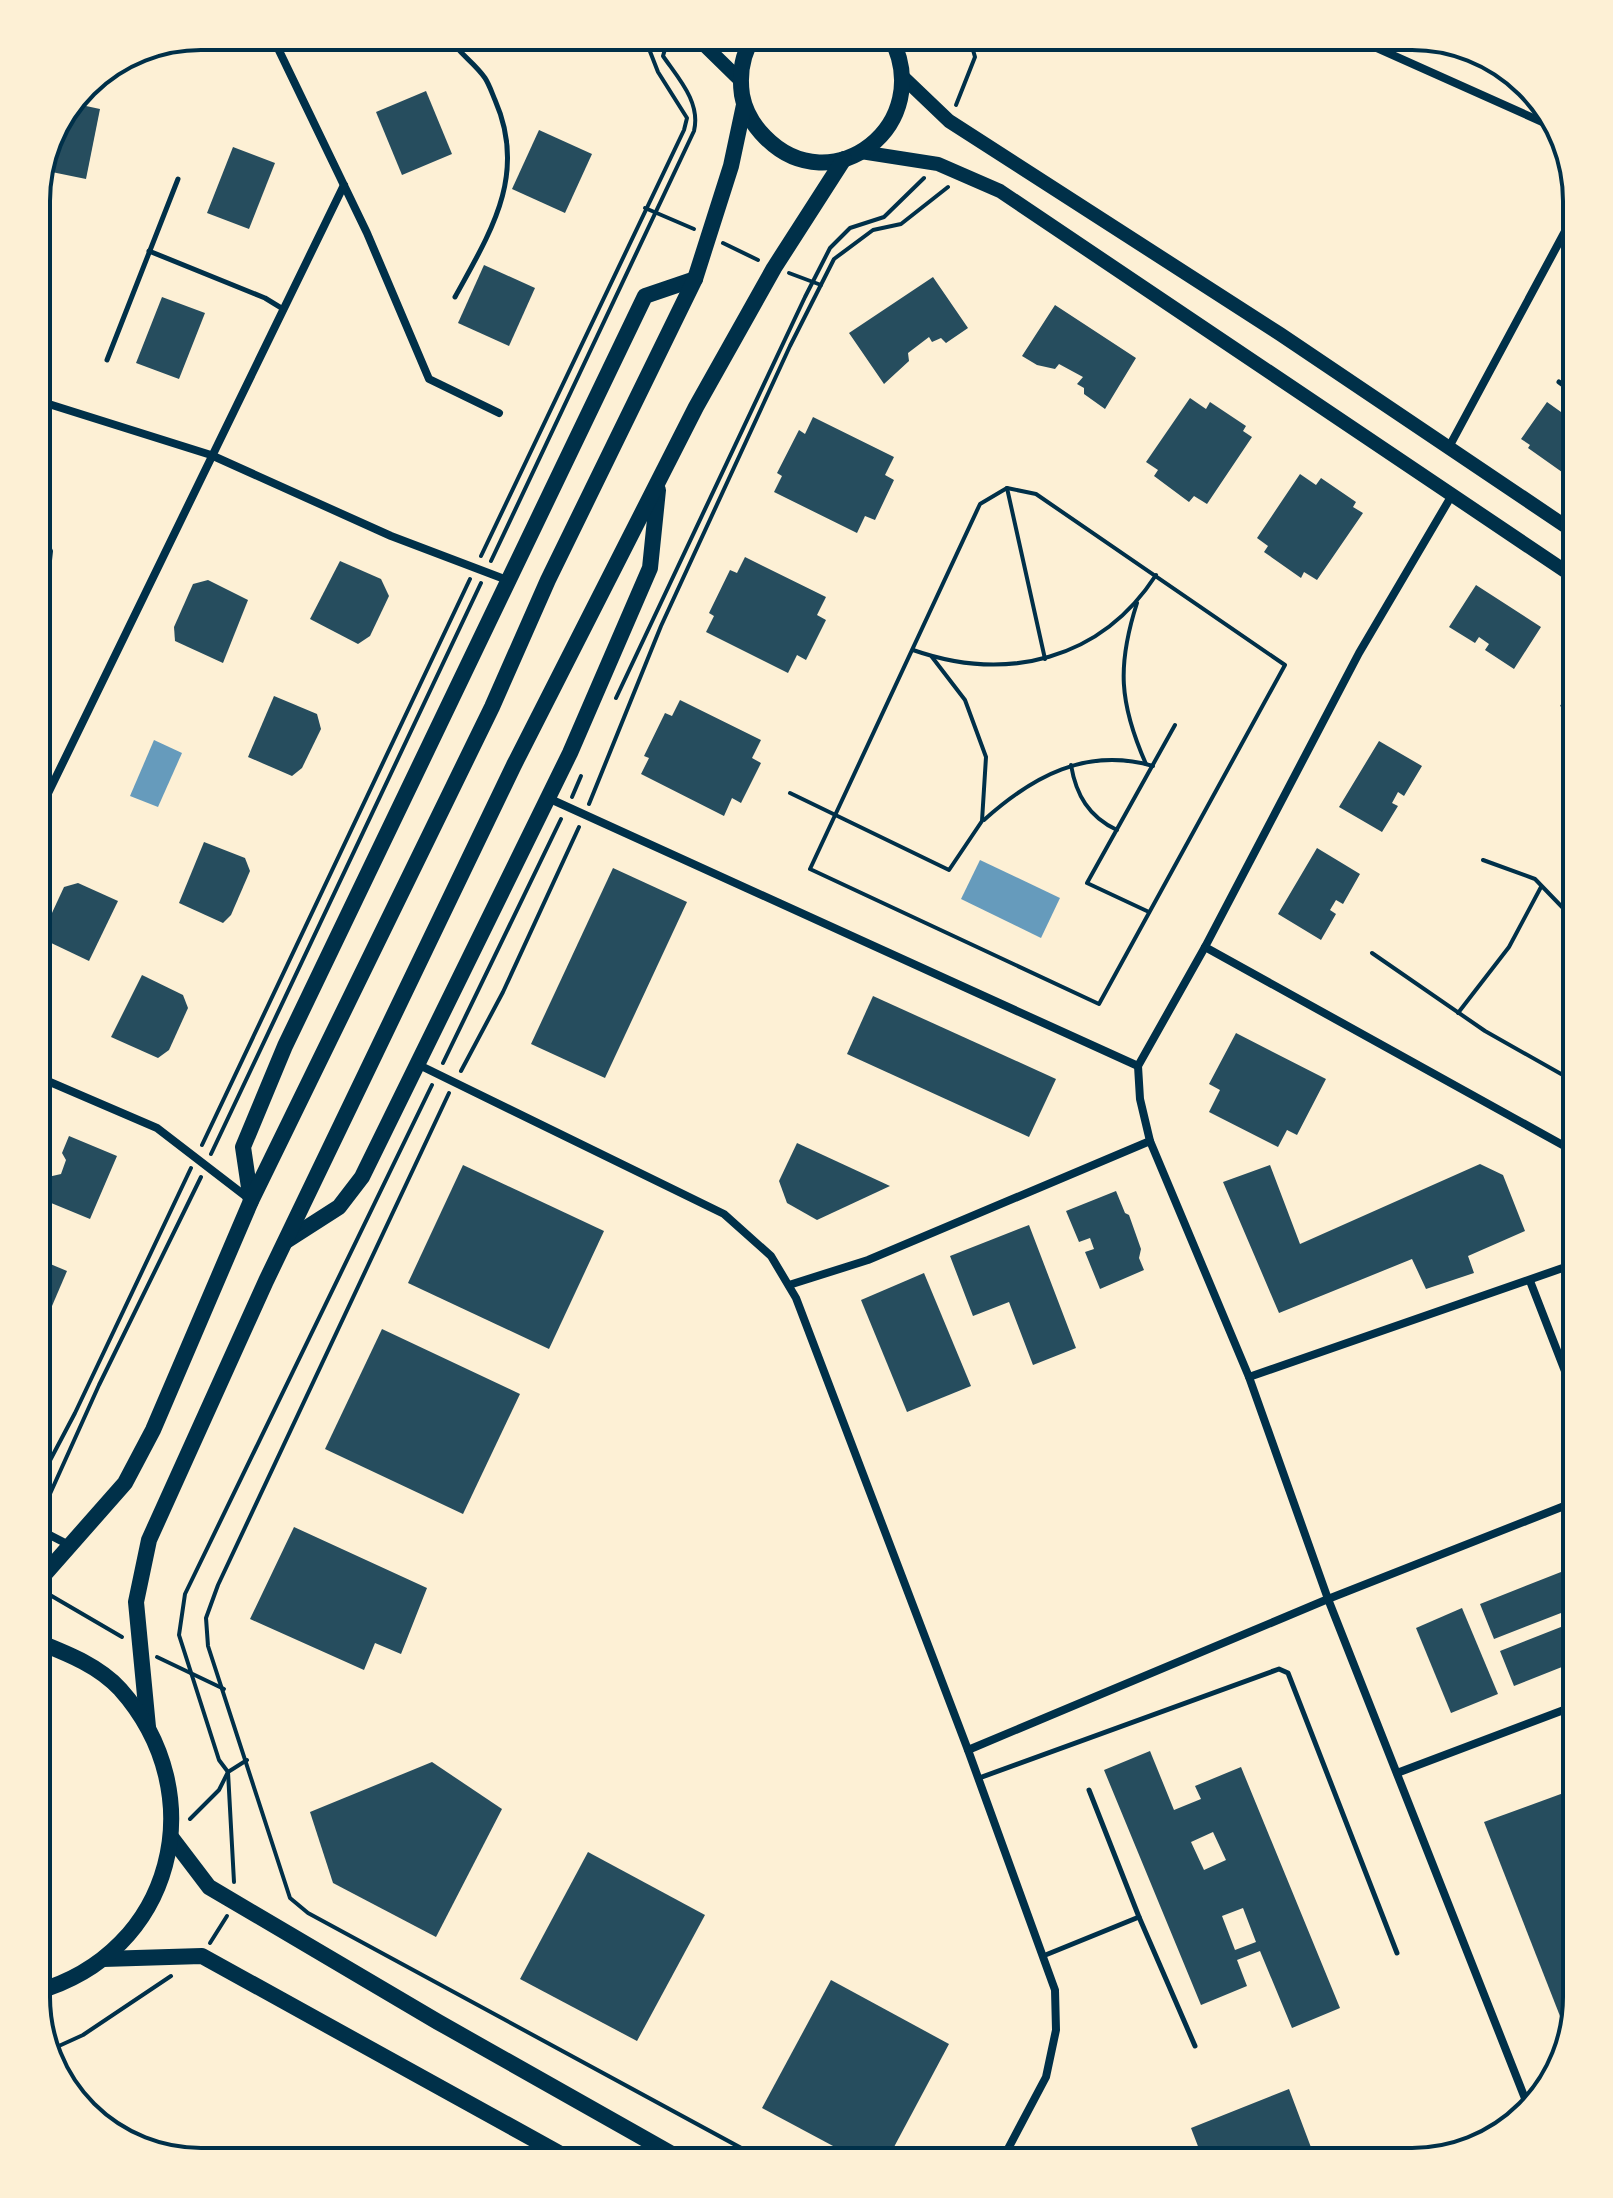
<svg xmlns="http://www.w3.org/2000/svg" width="1613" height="2198" font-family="Lato,sans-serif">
	<rect width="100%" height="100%" fill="#fdf0d5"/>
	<g fill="#669bbc">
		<polygon points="154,740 182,753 158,807 130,796"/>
		<polygon points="980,860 1060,898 1041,938 961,899"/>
	</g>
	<g fill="#264d5e" fill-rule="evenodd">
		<polygon points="426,91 452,154 402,175 376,112"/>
		<polygon points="72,103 100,109 86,179 42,170 53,128"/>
		<polygon points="539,130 592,154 565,213 512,189"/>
		<polygon points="233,147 275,163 249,229 207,213"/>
		<polygon points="484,265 535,288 509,346 458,323"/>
		<polygon points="36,267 50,271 37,322 36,322"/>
		<polygon points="933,277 968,328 946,343 941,338 932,342 929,337 908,353 909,361 884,384 849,333"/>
		<polygon points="162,297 205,313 179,379 136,363"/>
		<polygon points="1055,305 1136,358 1105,409 1084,394 1084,388 1077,384 1083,377 1059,364 1055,369 1037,365 1022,356"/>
		<polygon points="1190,398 1206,409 1210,402 1246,426 1243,431 1252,437 1207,504 1194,496 1189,502 1154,476 1158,470 1146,462"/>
		<polygon points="1547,402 1568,417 1565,421 1577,430 1577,478 1571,474 1569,477 1528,448 1530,445 1521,439"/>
		<polygon points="813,417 894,457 885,475 894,480 875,520 865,516 857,533 774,492 782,476 777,473 799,430 805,434"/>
		<polygon points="1300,474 1316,485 1321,478 1356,502 1353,507 1363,513 1317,580 1304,572 1301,578 1264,552 1268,546 1257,538"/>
		<polygon points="745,557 826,597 817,615 826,620 806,660 797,655 788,673 706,632 714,616 709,613 730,570 737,573"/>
		<polygon points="340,561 381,579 389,596 370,636 358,644 310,619"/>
		<polygon points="208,580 248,600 223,663 175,641 174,627 193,584"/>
		<polygon points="1476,585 1541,627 1514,669 1485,650 1489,644 1479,637 1475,643 1449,627"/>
		<polygon points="1577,680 1577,717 1560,706"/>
		<polygon points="274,696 317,714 321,729 302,768 292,776 248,757"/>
		<polygon points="680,700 761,740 752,758 761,763 741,803 732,798 724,816 641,774 649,758 644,756 665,713 672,716"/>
		<polygon points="1379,741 1422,766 1404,796 1398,792 1392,803 1398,806 1382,832 1339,807"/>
		<polygon points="204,842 245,858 250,871 231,915 223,923 179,903"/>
		<polygon points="1317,848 1360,874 1343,904 1336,900 1330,910 1336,914 1321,940 1278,914"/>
		<polygon points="613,868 687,902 605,1078 531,1044"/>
		<polygon points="78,883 118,901 89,961 47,941 45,928 64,887"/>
		<polygon points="142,975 183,995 188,1008 169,1050 158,1058 111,1037"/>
		<polygon points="873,996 1056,1079 1029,1137 847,1054"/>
		<polygon points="1236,1033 1326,1079 1297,1135 1287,1130 1278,1147 1209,1112 1220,1090 1209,1084"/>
		<polygon points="69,1136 117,1156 90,1219 39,1198 48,1177 61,1174 66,1160 62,1153"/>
		<polygon points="797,1143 890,1186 817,1220 787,1203 779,1181"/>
		<polygon points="1480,1164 1503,1175 1525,1231 1468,1256 1474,1273 1426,1289 1412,1259 1279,1313 1223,1182 1270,1165 1300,1244"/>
		<polygon points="463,1165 604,1231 549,1349 408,1283"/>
		<polygon points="1116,1191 1125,1213 1129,1215 1141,1249 1139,1258 1144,1270 1100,1289 1085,1252 1094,1249 1090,1238 1079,1242 1066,1211"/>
		<polygon points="1029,1225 1076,1348 1033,1365 1009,1302 973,1316 950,1256"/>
		<polygon points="36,1258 67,1271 40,1334 36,1332"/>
		<polygon points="924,1273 971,1386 907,1412 861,1300"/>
		<polygon points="382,1329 520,1394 463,1514 325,1449"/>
		<polygon points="294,1527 427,1588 401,1654 375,1643 364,1670 250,1619"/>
		<polygon points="1561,1572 1565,1584 1572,1582 1574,1587 1577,1586 1577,1661 1514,1686 1500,1651 1566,1625 1561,1613 1494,1639 1480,1604"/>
		<polygon points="1462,1608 1498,1694 1451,1713 1416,1628"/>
		<path d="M 1150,1751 L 1174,1810 L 1201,1799 L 1195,1786 L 1241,1767 L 1340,2008 L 1292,2028 L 1260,1951 L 1237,1960 L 1247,1986 L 1201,2005 L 1104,1770 ZM 1213,1832 L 1226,1860 L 1204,1870 L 1191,1842 ZM 1243,1908 L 1256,1942 L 1235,1950 L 1222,1916 Z"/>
		<polygon points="432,1762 502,1809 436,1937 333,1883 310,1812"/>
		<polygon points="1569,1791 1577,1813 1577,1997 1567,2034 1484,1822"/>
		<polygon points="588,1852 705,1915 637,2041 520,1979"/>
		<polygon points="831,1980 949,2044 886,2162 863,2162 762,2108"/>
		<polygon points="1289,2089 1312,2150 1300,2154 1303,2162 1204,2162 1191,2128"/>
	</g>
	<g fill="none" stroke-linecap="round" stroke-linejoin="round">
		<g stroke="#003049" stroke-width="4">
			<polyline points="956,105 975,57 969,36"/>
			<polyline points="645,208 694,229"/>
			<polyline points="723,243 758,260"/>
			<polyline points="789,273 821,285"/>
			<polygon points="1007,488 1036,494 1285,665 1099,1004 810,869 980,504"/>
			<polyline points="1007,488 1045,659"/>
			<polyline points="481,556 684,130 687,118 658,72 644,36"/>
			<path d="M 491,561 L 694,131 C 701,102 678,78 663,56 L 669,36"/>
			<path d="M 1137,603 C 1117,665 1119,703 1146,764"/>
			<polyline points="36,621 47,589 51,551 36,519"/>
			<path d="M 913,650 C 1007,683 1101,660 1156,575"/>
			<polyline points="616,698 805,297 830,248 850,228 884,217 924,178"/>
			<path d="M 1071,765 C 1076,795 1089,817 1117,830"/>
			<polyline points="790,793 949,870 982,821 986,757 965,700 932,657"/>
			<polyline points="572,797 581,776"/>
			<polyline points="589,804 661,626 790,346 834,259 873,230 901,224 948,187"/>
			<path d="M 984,820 C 1033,776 1086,747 1153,766"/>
			<polyline points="1483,860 1535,879 1563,908 1577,916"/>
			<polyline points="1149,912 1087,883 1175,725"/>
			<polyline points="1372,953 1485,1031 1577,1083"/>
			<polyline points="1458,1013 1509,947 1541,887"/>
			<polyline points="443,1063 561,819"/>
			<polyline points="461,1071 503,992 579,827"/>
			<polyline points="449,1093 218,1585 206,1618 208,1646 290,1898 308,1913 767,2162"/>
			<polyline points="202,1145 470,579"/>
			<polyline points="211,1154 481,583"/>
			<polyline points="36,1487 75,1413 191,1168"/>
			<polyline points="40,1516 99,1385 201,1177"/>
			<polyline points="50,1595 122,1637"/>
			<polyline points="157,1657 224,1689"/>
			<polyline points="190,1819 219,1790 228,1772 247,1760"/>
			<polyline points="234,1882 228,1772 219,1760 179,1635 185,1594 432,1085"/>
			<polyline points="210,1943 227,1916"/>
			<polyline points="50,2050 83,2035 171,1976"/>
		</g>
		<g stroke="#003049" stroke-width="5">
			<path d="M 448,36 C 458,53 474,62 485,78 C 489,84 492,93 495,100 C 528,175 490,233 455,297"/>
			<polyline points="149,251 265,298 283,309"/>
			<polyline points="107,360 178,179"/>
			<polyline points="1559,382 1577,395"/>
			<polyline points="979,1778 1279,1669 1288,1673 1397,1953"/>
			<polyline points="1089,1790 1139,1917 1195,2046"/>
			<polyline points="1043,1956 1139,1917"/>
			<polyline points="1451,2151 1508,2119 1527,2105"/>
		</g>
		<g stroke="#003049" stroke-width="8">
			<polyline points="272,36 367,233 429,379 499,413"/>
			<polyline points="1350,36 1558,129"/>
			<polyline points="36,400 211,455 391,536 507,580"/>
			<polyline points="1449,447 1577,209"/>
			<polyline points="1452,495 1359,653 1205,947 1138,1066 1140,1099 1150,1141 1249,1377 1328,1599 1528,2106"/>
			<polyline points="548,798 1138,1066"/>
			<polyline points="36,818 344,185"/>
			<polyline points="1205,947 1577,1153"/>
			<polyline points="417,1064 724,1214 771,1256 796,1298 968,1750 1055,1990 1056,2030 1046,2077 1001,2162"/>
			<polyline points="36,1076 157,1128 248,1198"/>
			<polyline points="1530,1281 1577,1402"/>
			<polyline points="789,1285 868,1260 1150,1141"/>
			<polyline points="1249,1377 1577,1263"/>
			<polyline points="36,1528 71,1546"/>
			<polyline points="968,1750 1328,1599 1577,1501"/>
			<polyline points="1397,1773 1577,1705"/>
		</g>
		<g stroke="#003049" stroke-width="14">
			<polyline points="695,36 740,80"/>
			<polyline points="904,78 949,121 1280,334 1577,534"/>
			<polyline points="861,152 938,164 1000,191 1577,579"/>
		</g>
		<g stroke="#003049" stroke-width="16">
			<path d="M 754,36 C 742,54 739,74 742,95 C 745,111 753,125 765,137 C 831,205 938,125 890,36"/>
			<polyline points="251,1201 243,1147 285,1046 645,296 695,279"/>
			<polyline points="286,1241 339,1207 362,1177 570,753 650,568 658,490"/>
			<polyline points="36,1584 125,1483 153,1430 251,1201 492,707 548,580 695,279 731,166 744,105"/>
			<polyline points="148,1727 136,1602 149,1540 266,1281 514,765 696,407 774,268 844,159"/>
			<polyline points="171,1837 209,1887 438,2022 686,2162"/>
			<polyline points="103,1959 202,1956 575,2162"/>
			<path d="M 36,1992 C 174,1953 214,1794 120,1689 C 98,1665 66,1653 36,1641"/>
		</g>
	</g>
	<path d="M0 0H1613V2198H0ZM201 50H1412A151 151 0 0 1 1563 201V1997A151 151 0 0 1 1412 2148H201A151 151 0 0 1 50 1997V201A151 151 0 0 1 201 50Z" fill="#fdf0d5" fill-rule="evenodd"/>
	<path fill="none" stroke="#003049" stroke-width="4" d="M201 50H1412A151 151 0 0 1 1563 201V1997A151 151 0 0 1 1412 2148H201A151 151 0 0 1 50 1997V201A151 151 0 0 1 201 50Z"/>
</svg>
